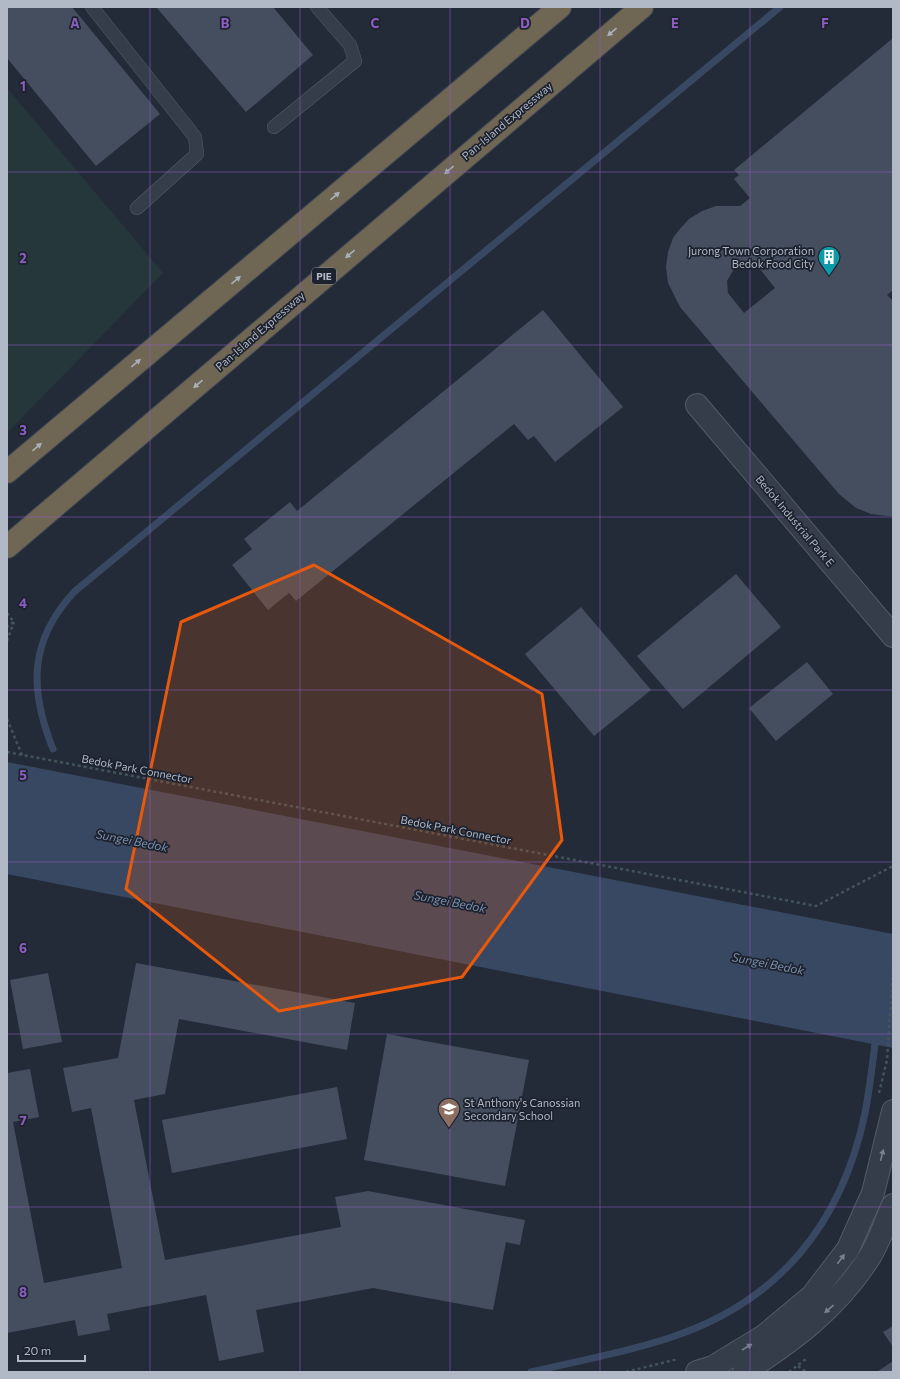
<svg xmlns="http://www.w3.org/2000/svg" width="900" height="1379" font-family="Commissioner,sans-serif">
	<rect width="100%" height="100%" fill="#232b39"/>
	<polygon fill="#25373a" points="7,88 163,273 7,433"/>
	<polygon fill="#394862" points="7,762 893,934 893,1048 7,874"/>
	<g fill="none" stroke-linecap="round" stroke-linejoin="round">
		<g stroke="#394862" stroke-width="7">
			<path d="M 53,749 C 29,689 29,641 74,592 L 780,7"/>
			<path d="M 531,1372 C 577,1361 624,1353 669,1338 C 778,1303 842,1224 865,1113 C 870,1087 873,1061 876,1035"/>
		</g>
	</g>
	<g fill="#444e5e" fill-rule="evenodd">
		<polygon points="7,7 72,7 160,114 96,166 7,58"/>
		<polygon points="156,7 273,7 313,55 246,112"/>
		<path d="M 893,38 L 893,290 L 887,295 L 893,301 L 893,516 L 887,516 L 871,514 L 856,508 L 839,494 L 680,307 L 668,283 L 666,267 L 668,252 L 673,238 L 679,230 L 689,219 L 702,211 L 716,206 L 740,206 L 750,198 L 734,179 L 739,175 L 734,170 ZM 745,264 L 759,268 L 775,288 L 744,313 L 728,293 L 727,281 L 734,269 Z"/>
		<polygon points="543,310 623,407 555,462 534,436 528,440 514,424 296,601 289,593 268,610 232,565 252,549 244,539 290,502 297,511"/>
		<polygon points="736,574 781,627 683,709 637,656"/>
		<polygon points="581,607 651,690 594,736 525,654"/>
		<polygon points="807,662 833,694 776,741 749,708"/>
		<polygon points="136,963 355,1003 347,1050 179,1019 165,1094 134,1100 165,1260 341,1227 335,1197 368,1191 525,1220 520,1245 506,1242 493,1310 373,1288 256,1310 264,1352 219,1361 206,1295 107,1314 110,1330 78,1336 75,1320 7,1333 7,1073 30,1069 39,1117 13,1122 44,1283 122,1268 91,1108 72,1112 63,1068 118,1058"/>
		<polygon points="48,973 62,1042 23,1049 10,980"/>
		<polygon points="387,1034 529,1060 505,1186 364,1160"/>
		<polygon points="337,1087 347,1139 172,1173 162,1120"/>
		<polygon points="893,1326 893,1347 883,1332"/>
		<polygon points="893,1361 893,1372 877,1372"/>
	</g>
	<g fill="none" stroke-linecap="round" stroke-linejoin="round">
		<g stroke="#545b67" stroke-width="14">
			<g id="lane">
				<polyline points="92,7 195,137 197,154 137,208"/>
				<polyline points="274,127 355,61 350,45 317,7"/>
			</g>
		</g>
		<g stroke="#545b67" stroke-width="24">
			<g id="street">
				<polyline points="697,405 893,636"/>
				<polyline points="697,1372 713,1367 764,1336 812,1296 848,1249 873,1193 893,1111"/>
				<path d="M 744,1372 C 794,1340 836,1309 869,1258 C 879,1243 885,1222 893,1205"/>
			</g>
		</g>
		<g stroke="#414854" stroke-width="24">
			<g id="highway">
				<polyline points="7,472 560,7"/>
				<polyline points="7,547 642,7"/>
			</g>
		</g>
		<g stroke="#425458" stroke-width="2.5" stroke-dasharray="3 3" stroke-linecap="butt">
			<polyline points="7,613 14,622 7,627"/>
			<polyline points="7,641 14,622"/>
			<polyline points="7,719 22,755"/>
			<polyline points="7,752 816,906 893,866"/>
			<polyline points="879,1093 887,1060 893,969"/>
			<polyline points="798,1366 806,1372"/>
			<polyline points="626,1372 678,1359"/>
			<polyline points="789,1372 806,1359"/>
		</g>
		<use href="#lane" stroke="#363d4a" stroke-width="13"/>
		<use href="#street" stroke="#363d4a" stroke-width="22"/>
		<use href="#highway" stroke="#6f6654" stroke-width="22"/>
	</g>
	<defs><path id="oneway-solid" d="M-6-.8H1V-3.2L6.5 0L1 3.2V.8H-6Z"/></defs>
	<g fill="#aab0bb">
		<use href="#oneway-solid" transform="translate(612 32) rotate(140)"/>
		<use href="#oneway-solid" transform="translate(449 170) rotate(140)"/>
		<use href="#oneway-solid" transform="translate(335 196) rotate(-40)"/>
		<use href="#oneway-solid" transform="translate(350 254) rotate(140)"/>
		<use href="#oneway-solid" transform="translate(236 280) rotate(-40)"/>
		<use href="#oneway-solid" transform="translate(136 363) rotate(-40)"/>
		<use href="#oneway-solid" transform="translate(198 384) rotate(139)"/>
		<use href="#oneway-solid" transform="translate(37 447) rotate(-40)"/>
	</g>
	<g fill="#7a818e">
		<use href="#oneway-solid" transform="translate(882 1155) rotate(-76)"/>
		<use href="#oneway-solid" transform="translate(841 1259) rotate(-53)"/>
		<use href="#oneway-solid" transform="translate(829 1309) rotate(139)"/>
		<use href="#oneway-solid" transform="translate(747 1347) rotate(-31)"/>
	</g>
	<path fill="#e8590c" fill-opacity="0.2" stroke="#e8590c" stroke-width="3" stroke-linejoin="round" d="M 314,565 L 542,694 L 562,840 L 462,977 L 279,1011 L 126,889 L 181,622 Z"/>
	<path fill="none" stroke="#8e5dc1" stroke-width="1" stroke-opacity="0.55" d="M 150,7 L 150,1372M 300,7 L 300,1372M 450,7 L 450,1372M 600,7 L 600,1372M 750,7 L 750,1372M 7,172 L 893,172M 7,345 L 893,345M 7,517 L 893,517M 7,690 L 893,690M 7,862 L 893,862M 7,1034 L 893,1034M 7,1207 L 893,1207"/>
	<defs>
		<g id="building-pin" transform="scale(1.15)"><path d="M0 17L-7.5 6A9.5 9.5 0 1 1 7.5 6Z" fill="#0f9aa8" stroke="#1c222e"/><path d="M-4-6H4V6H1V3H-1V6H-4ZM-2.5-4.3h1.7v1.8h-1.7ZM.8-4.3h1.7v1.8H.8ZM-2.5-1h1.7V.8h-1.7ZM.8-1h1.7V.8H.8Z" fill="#fff"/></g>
		<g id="school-pin" transform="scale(1.15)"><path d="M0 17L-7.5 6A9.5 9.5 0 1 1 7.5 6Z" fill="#8d6e63" stroke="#1c222e"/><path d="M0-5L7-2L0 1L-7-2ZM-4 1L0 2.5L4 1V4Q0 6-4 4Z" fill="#fff"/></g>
	</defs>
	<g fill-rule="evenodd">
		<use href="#building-pin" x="829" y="257"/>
		<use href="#school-pin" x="449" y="1109"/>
	</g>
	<g text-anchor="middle" stroke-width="3.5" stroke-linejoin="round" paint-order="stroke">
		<rect fill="#1c222e" stroke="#848b98" stroke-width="1" x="312" y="268" width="24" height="16" rx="3"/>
		<g font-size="10" font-weight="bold" fill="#b1b8c6">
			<text x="324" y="280">PIE</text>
		</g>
		<g font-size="11" fill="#b1b8c6" stroke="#1c222e">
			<text transform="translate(507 121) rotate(-40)" y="4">Pan-Island Expressway</text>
			<text transform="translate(260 331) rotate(-41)" y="4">Pan-Island Expressway</text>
			<text transform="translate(795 521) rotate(50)" y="4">Bedok Industrial Park E</text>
			<text transform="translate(137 769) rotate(11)" y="4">Bedok Park Connector</text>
			<text transform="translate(456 830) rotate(11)" y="4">Bedok Park Connector</text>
		</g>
		<g font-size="11" fill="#b1b8c6" stroke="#1c222e" text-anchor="end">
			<text x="814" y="255">Jurong Town Corporation<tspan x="814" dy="13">Bedok Food City</tspan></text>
			<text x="464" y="1107" text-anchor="start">St Anthony's Canossian<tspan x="464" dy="13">Secondary School</tspan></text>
		</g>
		<g font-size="12" font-style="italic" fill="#7b8eac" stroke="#1c222e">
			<text transform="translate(132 841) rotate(11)" y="4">Sungei Bedok</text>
			<text transform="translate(450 902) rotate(11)" y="4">Sungei Bedok</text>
			<text transform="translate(768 964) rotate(11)" y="4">Sungei Bedok</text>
		</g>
	</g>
	<g font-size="13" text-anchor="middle" font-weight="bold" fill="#8e5dc1" stroke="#1c222e" stroke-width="3.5" stroke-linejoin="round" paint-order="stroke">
		<text x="75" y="28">A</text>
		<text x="225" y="28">B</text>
		<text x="375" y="28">C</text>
		<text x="525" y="28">D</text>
		<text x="675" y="28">E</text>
		<text x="825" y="28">F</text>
		<text x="23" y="91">1</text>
		<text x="23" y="263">2</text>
		<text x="23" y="435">3</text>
		<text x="23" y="608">4</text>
		<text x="23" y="780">5</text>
		<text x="23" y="953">6</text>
		<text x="23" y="1125">7</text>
		<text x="23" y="1297">8</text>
	</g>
	<rect width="900" height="1379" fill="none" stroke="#b1b8c6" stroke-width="16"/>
	<path d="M18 1355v6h67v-6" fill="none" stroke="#b1b8c6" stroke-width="2"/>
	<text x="24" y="1355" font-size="12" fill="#b1b8c6" stroke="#1c222e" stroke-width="3" paint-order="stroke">20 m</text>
</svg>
